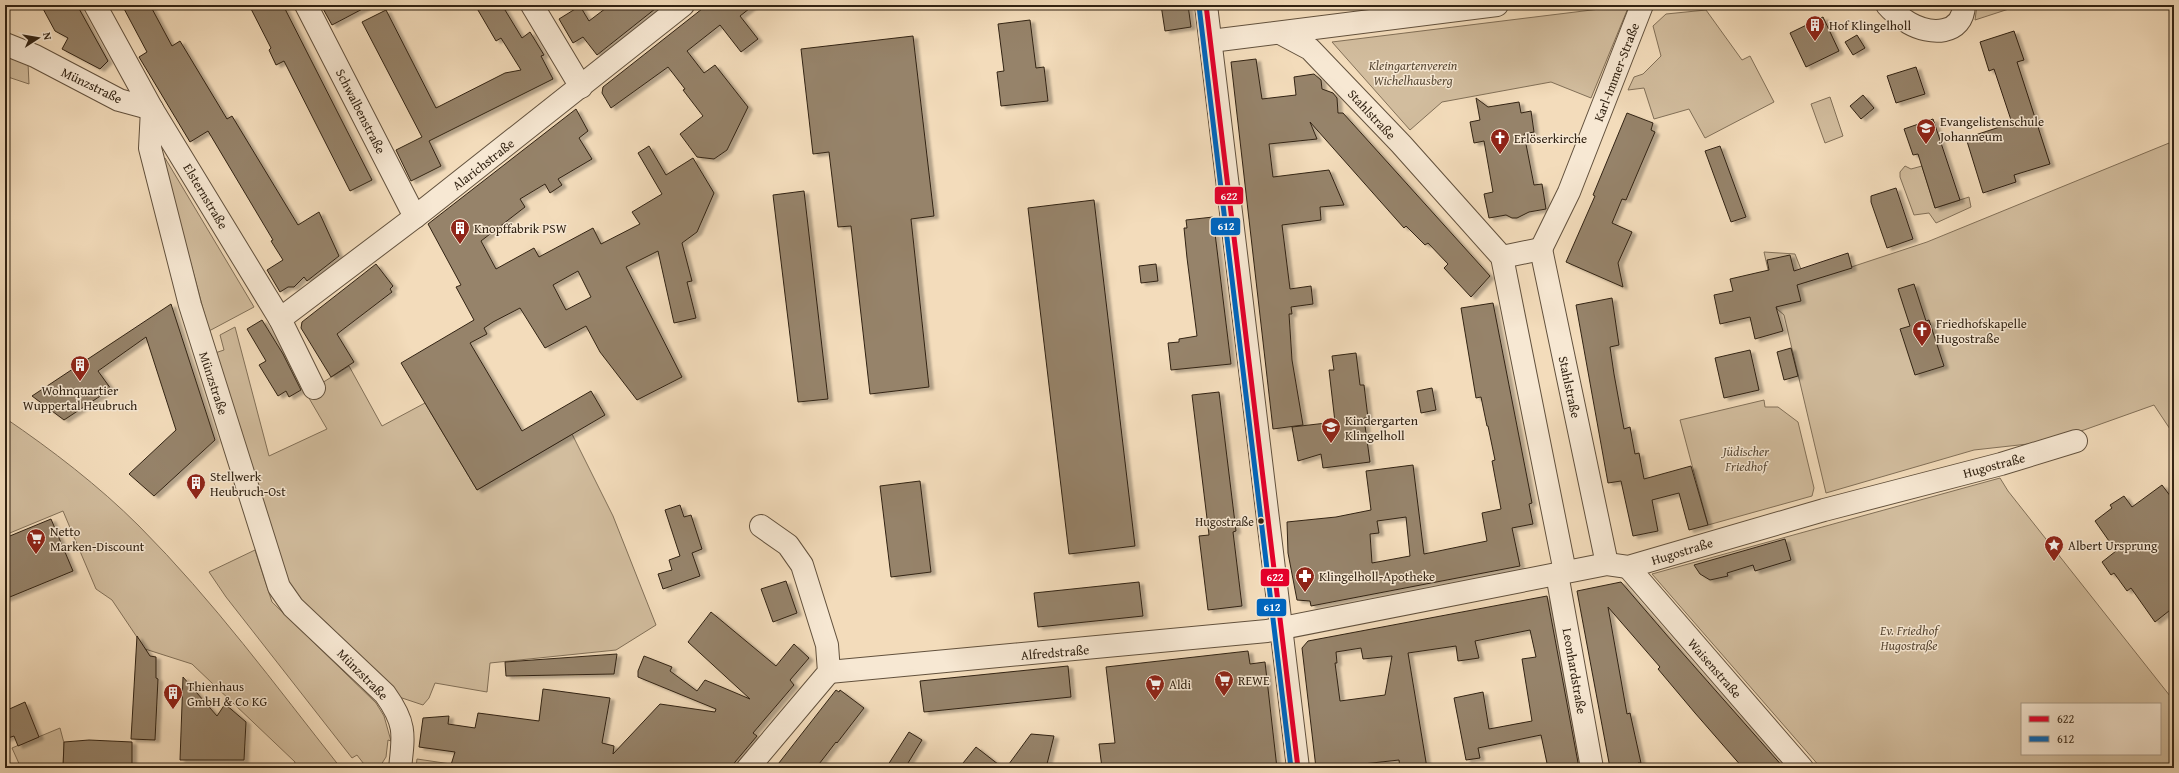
<svg xmlns="http://www.w3.org/2000/svg" width="2179" height="773" font-family="'Gentium Book Plus',serif">
	<defs>
		<filter id="shadow"><feDropShadow dx="4.5" dy="2.5" stdDeviation="1" flood-color="#0004"/></filter>
	</defs>
	<rect width="100%" height="100%" fill="#f3dcbb"/>
	<filter id="stains"><feTurbulence type="fractalNoise" baseFrequency=".005" numOctaves="4"/><feColorMatrix values="0 0 0 0 .2 0 0 0 0 .09 0 0 0 0 .02 0 0 0 .5 -.17"/></filter>
	<radialGradient id="worn" r=".72"><stop offset=".6" stop-color="#630" stop-opacity="0"/><stop offset="1" stop-color="#630" stop-opacity=".3"/></radialGradient>
	<g fill="#d2bd9e" stroke="#827058" fill-rule="evenodd">
		<polygon points="1977,5 2021,5 1975,20"/>
		<polygon points="1616,7 1628,8 1591,98 1551,82 1442,102 1410,130 1332,42"/>
		<polygon points="1706,10 1742,60 1750,56 1774,102 1705,138 1689,109 1654,119 1644,88 1628,90 1634,77 1643,74 1661,56 1653,26 1666,14"/>
		<polygon points="5,55 28,63 29,84 5,76"/>
		<polygon points="1830,97 1843,136 1825,143 1811,104"/>
		<polygon points="2174,141 2174,435 2154,405 2084,430 2028,444 1974,450 1826,493 1784,315 1777,309 1764,252 1795,254 1806,282 1927,242"/>
		<polygon points="165,158 254,307 209,331 163,160"/>
		<polygon points="1905,166 1911,169 1922,166 1935,208 1969,197 1971,207 1936,223 1929,213 1914,215 1900,177 1900,172"/>
		<polygon points="235,327 269,456 327,429 306,393 349,366 382,426 425,403 477,490 572,434 613,516 656,625 616,650 490,663 487,692 435,683 429,698 423,705 399,697 329,625 294,595 287,581 215,353 224,350 220,335"/>
		<polygon points="1764,400 1765,407 1778,407 1798,422 1814,488 1812,496 1708,525 1680,420"/>
		<path d="M 5,418 C 52,450 99,486 139,526 C 213,600 275,685 340,767 L 294,768 L 295,762 L 192,664 L 145,649 L 112,600 L 96,589 L 63,511 L 5,535 Z"/>
		<path d="M 2000,478 L 2008,491 L 2174,701 L 2174,768 L 1821,768 L 1652,574 ZM 2022,704 L 2160,704 L 2160,754 L 2022,754 Z"/>
		<polygon points="255,550 272,602 376,703 384,716 391,741 388,740 386,757 379,768 367,768 357,755 352,758 226,597 209,572"/>
		<polygon points="60,728 64,743 63,768 21,768 12,748"/>
		<polygon points="417,759 451,764 450,768 416,768"/>
	</g>
	<g fill="#96836a" stroke="#322313" fill-rule="evenodd" filter="url(#shadow)">
		<polygon points="41,5 77,5 108,61 100,69 62,49 68,38 55,31"/>
		<polygon points="122,5 150,5 172,46 180,41 227,119 232,116 298,225 319,212 339,256 307,281 304,277 294,287 288,287 280,292 267,270 283,260 271,241 273,240 208,131 190,142 139,57 147,52"/>
		<polygon points="249,5 283,5 372,180 350,191 284,61 276,65 269,50 271,48"/>
		<polygon points="321,5 370,5 332,25"/>
		<polygon points="475,5 502,5 522,38 530,32 544,55 541,56 553,79 429,141 441,166 411,181 396,150 422,137 362,22 386,10 436,108 505,73 521,70 501,38 496,41"/>
		<polygon points="610,5 660,5 597,55 583,37 573,43 559,19 580,6 589,21"/>
		<polygon points="707,5 754,5 740,16 758,39 741,52 720,25 687,51 704,73 715,65 748,107 727,150 714,159 697,157 680,134 703,116 683,90 685,89 668,67 611,108 602,93 603,87"/>
		<polygon points="1161,5 1188,5 1191,27 1165,31"/>
		<polygon points="1823,17 1839,51 1806,67 1790,33"/>
		<polygon points="1030,20 1036,68 1044,67 1048,101 1001,106 997,72 1004,71 998,24"/>
		<polygon points="2014,31 2024,60 2017,62 2050,164 2014,175 2016,182 1983,193 1966,138 2012,123 1994,69 1989,71 1980,42"/>
		<polygon points="1857,35 1865,48 1853,55 1845,42"/>
		<polygon points="913,36 934,216 911,219 929,387 870,394 851,226 838,227 829,152 813,154 801,49"/>
		<polygon points="1256,59 1262,99 1296,95 1294,77 1314,74 1321,80 1322,89 1333,93 1337,98 1338,113 1343,113 1490,276 1471,297 1444,268 1448,264 1428,243 1425,245 1406,226 1404,228 1310,122 1317,139 1269,144 1273,177 1329,170 1344,205 1320,207 1321,220 1282,225 1290,289 1311,286 1313,304 1291,307 1292,314 1289,314 1292,360 1303,425 1273,429 1231,62"/>
		<polygon points="1916,67 1925,94 1896,103 1887,76"/>
		<polygon points="1863,95 1874,108 1861,119 1850,106"/>
		<polygon points="1476,98 1488,107 1519,102 1521,113 1531,111 1534,132 1524,134 1534,185 1542,184 1546,209 1529,212 1517,218 1512,218 1506,215 1489,218 1484,194 1493,192 1484,141 1474,143 1470,122 1480,120"/>
		<path d="M 576,109 L 588,131 L 579,138 L 592,159 L 558,179 L 562,185 L 550,193 L 545,184 L 520,199 L 525,207 L 481,241 L 496,269 L 534,248 L 539,257 L 593,228 L 601,244 L 640,224 L 632,212 L 662,194 L 638,153 L 649,146 L 666,175 L 693,158 L 714,193 L 697,232 L 682,243 L 692,281 L 687,282 L 696,318 L 674,323 L 658,251 L 626,267 L 682,377 L 637,400 L 600,352 L 586,326 L 545,348 L 520,308 L 493,322 L 484,328 L 487,334 L 470,343 L 522,431 L 591,391 L 605,415 L 477,490 L 401,363 L 474,320 L 456,287 L 461,285 L 428,224 ZM 578,271 L 591,297 L 566,310 L 553,285 Z"/>
		<polygon points="1627,113 1653,123 1651,130 1655,132 1626,200 1622,199 1612,223 1632,232 1618,263 1623,287 1566,262 1595,196 1593,195"/>
		<polygon points="1933,119 1960,200 1935,208 1918,154 1913,155 1904,129"/>
		<polygon points="1720,146 1746,217 1731,222 1705,151"/>
		<polygon points="1896,188 1913,239 1887,248 1871,202 1871,196"/>
		<polygon points="804,191 828,399 798,402 773,195"/>
		<polygon points="1094,200 1135,546 1069,554 1028,208"/>
		<polygon points="1213,217 1231,364 1171,370 1168,343 1179,342 1179,339 1197,336 1187,258 1184,228 1187,228 1186,220"/>
		<polygon points="1848,253 1852,268 1797,285 1801,301 1776,307 1783,331 1755,339 1750,317 1720,324 1714,295 1733,291 1730,279 1769,270 1767,260 1790,255 1794,271"/>
		<polygon points="376,264 393,286 390,289 392,292 337,334 354,362 331,377 301,328 302,322"/>
		<polygon points="1156,264 1158,281 1141,283 1139,266"/>
		<polygon points="1914,284 1926,321 1929,320 1944,366 1915,375 1900,329 1910,326 1898,289"/>
		<polygon points="1612,298 1619,345 1610,347 1614,374 1624,429 1630,427 1635,454 1639,453 1644,479 1691,466 1708,525 1689,530 1679,493 1652,500 1658,531 1633,536 1621,481 1608,483 1576,305"/>
		<path d="M 1493,303 L 1532,503 L 1529,504 L 1533,524 L 1512,528 L 1520,566 L 1311,606 L 1310,601 L 1297,600 L 1288,553 L 1287,522 L 1336,517 L 1371,510 L 1366,471 L 1413,465 L 1424,554 L 1487,541 L 1482,513 L 1501,509 L 1492,461 L 1495,460 L 1488,426 L 1487,426 L 1481,397 L 1476,398 L 1461,308 ZM 1406,517 L 1410,556 L 1372,563 L 1370,534 L 1379,533 L 1377,521 Z"/>
		<polygon points="171,304 215,440 154,496 129,474 176,430 146,337 98,371 111,389 64,420 32,396"/>
		<polygon points="262,320 283,354 301,390 289,397 286,391 278,396 259,365 266,361 247,329"/>
		<polygon points="1791,348 1798,376 1784,380 1777,352"/>
		<polygon points="1750,350 1759,390 1724,398 1715,358"/>
		<polygon points="1356,353 1360,385 1364,385 1368,418 1364,418 1370,462 1323,468 1321,454 1298,461 1292,427 1335,422 1329,370 1334,370 1332,356"/>
		<polygon points="1432,388 1436,410 1421,413 1417,391"/>
		<polygon points="1219,392 1236,531 1233,532 1242,606 1208,610 1199,536 1209,535 1192,395"/>
		<polygon points="920,481 931,572 891,577 880,486"/>
		<polygon points="2162,485 2174,501 2174,607 2155,622 2131,588 2127,591 2114,573 2111,575 2102,562 2116,551 2095,521 2112,508 2110,505 2124,496 2132,507"/>
		<polygon points="680,505 684,517 691,515 702,549 692,553 700,576 663,589 658,574 672,570 669,560 680,556 665,510"/>
		<polygon points="51,519 73,571 5,599 5,538"/>
		<polygon points="1785,539 1791,560 1755,571 1753,565 1727,573 1728,576 1710,580 1700,574 1694,565"/>
		<polygon points="786,581 797,613 773,622 761,589"/>
		<polygon points="1139,582 1143,616 1038,627 1034,593"/>
		<polygon points="1621,582 1671,640 1784,768 1743,768 1695,713 1658,669 1660,667 1608,607 1627,714 1630,713 1641,763 1638,763 1639,768 1610,768 1577,591"/>
		<path d="M 1547,596 L 1579,768 L 1548,768 L 1541,735 L 1478,748 L 1480,758 L 1466,760 L 1454,698 L 1483,692 L 1489,729 L 1532,721 L 1522,659 L 1536,657 L 1530,630 L 1475,641 L 1479,658 L 1458,661 L 1456,646 L 1408,653 L 1427,768 L 1400,768 L 1399,760 L 1345,766 L 1345,768 L 1316,768 L 1302,648 L 1308,641 ZM 1361,648 L 1363,659 L 1392,656 L 1385,695 L 1340,701 L 1335,663 L 1337,663 L 1336,652 Z"/>
		<polygon points="711,612 776,666 794,644 809,658 790,680 794,685 753,733 757,736 730,768 450,768 455,752 419,747 423,718 449,716 448,724 475,728 478,713 539,721 543,689 610,698 602,743 614,746 613,754 660,704 715,712 716,709 638,677 638,671 644,656 672,667 670,671 697,691 705,680 750,699 688,642"/>
		<polygon points="137,636 150,656 156,657 156,678 158,679 155,740 131,739"/>
		<polygon points="1248,651 1250,664 1265,662 1277,768 1102,768 1099,744 1115,743 1106,667"/>
		<polygon points="617,654 614,674 506,676 505,662"/>
		<polygon points="1068,666 1071,697 924,712 920,681"/>
		<polygon points="183,677 217,716 225,704 246,722 244,760 180,760"/>
		<polygon points="836,690 839,692 840,690 864,708 837,743 836,742 816,768 775,768"/>
		<polygon points="25,702 39,737 18,746 14,736 5,739 5,711"/>
		<polygon points="909,732 922,740 905,768 886,768"/>
		<polygon points="1031,734 1054,736 1046,768 1006,768"/>
		<polygon points="89,740 132,742 132,768 63,768 64,742"/>
		<polygon points="976,747 1003,768 959,768"/>
	</g>
	<g fill="none" stroke-linecap="round" stroke-linejoin="round">
		<g stroke="#62513d" stroke-width="24">
			<g id="minor">
				<polyline points="95,5 152,109 280,319 314,388"/>
				<polyline points="306,5 415,217"/>
				<polyline points="532,5 581,87"/>
				<polyline points="1206,5 1298,768"/>
				<path d="M 1887,5 C 1893,12 1901,18 1909,23 C 1930,35 1963,36 1964,5"/>
				<polyline points="1280,33 1310,49 1401,144 1502,257 1565,572"/>
				<polyline points="1211,41 1497,5"/>
				<polyline points="5,44 35,56 119,100 152,109"/>
				<path d="M 152,109 L 150,148 L 190,305 L 279,587 L 293,607 L 385,694 C 406,723 404,734 400,768"/>
				<polyline points="1541,249 1607,564"/>
				<polyline points="1541,249 1569,192 1642,5"/>
				<polyline points="1502,257 1541,249"/>
				<polyline points="280,319 415,217 683,5"/>
				<polyline points="1628,567 1802,768"/>
				<polyline points="1557,574 1592,768"/>
				<polyline points="829,672 1267,631 1607,564 1628,567 1824,510 2001,464 2076,441"/>
				<polyline points="748,768 829,672 827,645 802,565 788,545 761,526"/>
			</g>
		</g>
		<use href="#minor" stroke="#f7e8d3" stroke-width="22"/>
		<g stroke="#f7e8d3" stroke-width="8">
			<polyline id="bus-1" points="1206,5 1298,768"/>
		</g>
		<g stroke="#f7e8d3" stroke-width="8">
			<polyline id="bus-2" points="1199,6 1291,768"/>
		</g>
		<use href="#bus-1" stroke="#e4002b" stroke-width="5"/>
		<use href="#bus-2" stroke="#0065bd" stroke-width="5"/>
	</g>
	<defs>
		<g id="building-pin" transform="scale(1)"><path d="M0 17L-7.5 6A9.5 9.5 0 1 1 7.5 6Z" fill="#8f2418" stroke="#f7e8d3"/><path d="M-4-6H4V6H1V3H-1V6H-4ZM-2.5-4.3h1.7v1.8h-1.7ZM.8-4.3h1.7v1.8H.8ZM-2.5-1h1.7V.8h-1.7ZM.8-1h1.7V.8H.8Z" fill="#fff"/></g>
		<g id="university-pin" transform="scale(1)"><path d="M0 17L-7.5 6A9.5 9.5 0 1 1 7.5 6Z" fill="#8f2418" stroke="#f7e8d3"/><path d="M0-5L7-2L0 1L-7-2ZM-4 1L0 2.5L4 1V4Q0 6-4 4Z" fill="#fff"/></g>
		<g id="church-pin" transform="scale(1)"><path d="M0 17L-7.5 6A9.5 9.5 0 1 1 7.5 6Z" fill="#8f2418" stroke="#f7e8d3"/><path d="M-1.2-6h2.4v3.5h3.3v2.4h-3.3V6h-2.4V-.1h-3.3v-2.4h3.3Z" fill="#fff"/></g>
		<g id="school-pin" transform="scale(1)"><path d="M0 17L-7.5 6A9.5 9.5 0 1 1 7.5 6Z" fill="#8f2418" stroke="#f7e8d3"/><path d="M0-5L7-2L0 1L-7-2ZM-4 1L0 2.5L4 1V4Q0 6-4 4Z" fill="#fff"/></g>
		<g id="supermarket-pin" transform="scale(1)"><path d="M0 17L-7.5 6A9.5 9.5 0 1 1 7.5 6Z" fill="#8f2418" stroke="#f7e8d3"/><path d="M-6-5.5h2.5l.6 2H6L4.5 2H-2.5L-4.4-4H-6ZM-1.5 3.2a1.3 1.3 0 1 0 .1 0ZM3 3.2a1.3 1.3 0 1 0 .1 0Z" fill="#fff"/></g>
		<g id="sight-pin" transform="scale(1)"><path d="M0 17L-7.5 6A9.5 9.5 0 1 1 7.5 6Z" fill="#8f2418" stroke="#f7e8d3"/><path d="M0-6L1.8-2.2L6-1.7L2.9 1.2L3.7 5.4L0 3.3L-3.7 5.4L-2.9 1.2L-6-1.7L-1.8-2.2Z" fill="#fff"/></g>
		<g id="pharmacy-pin" transform="scale(1)"><path d="M0 17L-7.5 6A9.5 9.5 0 1 1 7.5 6Z" fill="#8f2418" stroke="#f7e8d3"/><path d="M-2-6h4v4h4v4h-4v4h-4v-4h-4v-4h4Z" fill="#fff"/></g>
	</defs>
	<g fill-rule="evenodd">
		<use href="#building-pin" x="1815" y="25"/>
		<use href="#university-pin" x="1926" y="128"/>
		<use href="#church-pin" x="1500" y="138"/>
		<use href="#building-pin" x="460" y="228"/>
		<use href="#church-pin" x="1922" y="330"/>
		<use href="#building-pin" x="80" y="365"/>
		<use href="#school-pin" x="1331" y="427"/>
		<use href="#building-pin" x="196" y="483"/>
		<use href="#supermarket-pin" x="36" y="538"/>
		<use href="#sight-pin" x="2054" y="545"/>
		<use href="#pharmacy-pin" x="1305" y="576"/>
		<use href="#supermarket-pin" x="1224" y="680"/>
		<use href="#supermarket-pin" x="1155" y="684"/>
		<use href="#building-pin" x="173" y="693"/>
	</g>
	<circle fill="#322313" stroke="#f7e8d3" stroke-width="1.5" cx="1261" cy="521" r="3.5"/>
	<g text-anchor="middle" stroke-width="3" stroke-linejoin="round" paint-order="stroke">
		<g font-size="12" fill="#322313" stroke="#f7e8d3" text-anchor="end">
			<text x="1254" y="526">Hugostraße</text>
		</g>
		<g font-size="13" fill="#322313" stroke="#f7e8d3" text-anchor="start">
			<text x="1829" y="30">Hof Klingelholl</text>
			<text x="1940" y="126">Evangelistenschule<tspan x="1940" dy="15">Johanneum</tspan></text>
			<text x="1514" y="143">Erlöserkirche</text>
			<text x="474" y="233">Knopffabrik PSW</text>
			<text x="1936" y="328">Friedhofskapelle<tspan x="1936" dy="15">Hugostraße</tspan></text>
			<text x="80" y="395" text-anchor="middle">Wohnquartier<tspan x="80" dy="15">Wuppertal Heubruch</tspan></text>
			<text x="1345" y="425">Kindergarten<tspan x="1345" dy="15">Klingelholl</tspan></text>
			<text x="210" y="481">Stellwerk<tspan x="210" dy="15">Heubruch-Ost</tspan></text>
			<text x="50" y="536">Netto<tspan x="50" dy="15">Marken-Discount</tspan></text>
			<text x="2068" y="550">Albert Ursprung</text>
			<text x="1319" y="581">Klingelholl-Apotheke</text>
			<text x="1238" y="685">REWE</text>
			<text x="1169" y="689">Aldi</text>
			<text x="187" y="691">Thienhaus<tspan x="187" dy="15">GmbH &amp; Co KG</tspan></text>
		</g>
		<g font-size="13" font-style="italic" fill="#5a4a36" stroke="#f7e8d3">
			<text x="1413" y="70">Kleingartenverein<tspan x="1413" dy="15">Wichelhausberg</tspan></text>
			<text x="1746" y="456">Jüdischer<tspan x="1746" dy="15">Friedhof</tspan></text>
			<text x="1909" y="635">Ev. Friedhof<tspan x="1909" dy="15">Hugostraße</tspan></text>
		</g>
		<g font-size="13" fill="#322313" stroke="#f7e8d3">
			<text transform="translate(1616 72) rotate(-69)" y="5">Karl-Immer-Straße</text>
			<text transform="translate(92 85) rotate(26)" y="5">Münzstraße</text>
			<text transform="translate(361 111) rotate(63)" y="5">Schwalbenstraße</text>
			<text transform="translate(1372 114) rotate(47)" y="5">Stahlstraße</text>
			<text transform="translate(483 164) rotate(-38)" y="5">Alarichstraße</text>
			<text transform="translate(206 196) rotate(59)" y="5">Elsternstraße</text>
			<text transform="translate(214 383) rotate(72)" y="5">Münzstraße</text>
			<text transform="translate(1570 387) rotate(78)" y="5">Stahlstraße</text>
			<text transform="translate(1994 465) rotate(-15)" y="5">Hugostraße</text>
			<text transform="translate(1682 551) rotate(-17)" y="5">Hugostraße</text>
			<text transform="translate(1055 652) rotate(-5)" y="5">Alfredstraße</text>
			<text transform="translate(1715 668) rotate(49)" y="5">Waisenstraße</text>
			<text transform="translate(1575 671) rotate(80)" y="5">Leonhardstraße</text>
			<text transform="translate(363 674) rotate(45)" y="5">Münzstraße</text>
		</g>
	</g>
	<g stroke="#f7e8d3" stroke-width="1.5">
		<rect x="1214" y="186" width="30" height="19" rx="4" fill="#e4002b"/>
		<rect x="1210" y="217" width="31" height="19" rx="4" fill="#0065bd"/>
		<rect x="1260" y="568" width="30" height="19" rx="4" fill="#e4002b"/>
		<rect x="1256" y="598" width="31" height="19" rx="4" fill="#0065bd"/>
	</g>
	<g font-size="11" text-anchor="middle" font-weight="bold" fill="#fff">
		<text x="1229" y="200">622</text>
		<text x="1226" y="230">612</text>
		<text x="1275" y="581">622</text>
		<text x="1272" y="611">612</text>
	</g>
	<rect width="2179" height="773" fill="none" stroke="#f3dcbb" stroke-width="20"/>
	<rect x="6" y="6" width="2167" height="761" fill="none" stroke="#322313" stroke-width="2"/>
	<rect x="10" y="10" width="2159" height="753" fill="none" stroke="#322313"/>
	<rect x="2021" y="703" width="140" height="52" fill="#f7e8d3" stroke="#a89986"/>
	<rect x="2029" y="716" width="20" height="6" fill="#e4002b" stroke="#a89986"/>
	<text x="2057" y="723" font-size="12" fill="#322313">622</text>
	<rect x="2029" y="736" width="20" height="6" fill="#0065bd" stroke="#a89986"/>
	<text x="2057" y="743" font-size="12" fill="#322313">612</text>
	<g transform="translate(38 38) rotate(78)" stroke="#f7e8d3" stroke-width="3" paint-order="stroke">
	<path d="M0-3L7 15L0 10L-7 15Z" fill="#322313"/>
	<text y="-6" font-size="11" font-weight="bold" text-anchor="middle" fill="#322313">N</text>
	</g>
	<rect width="100%" height="100%" filter="url(#stains)"/>
	<rect width="100%" height="100%" fill="url(#worn)"/>
</svg>
